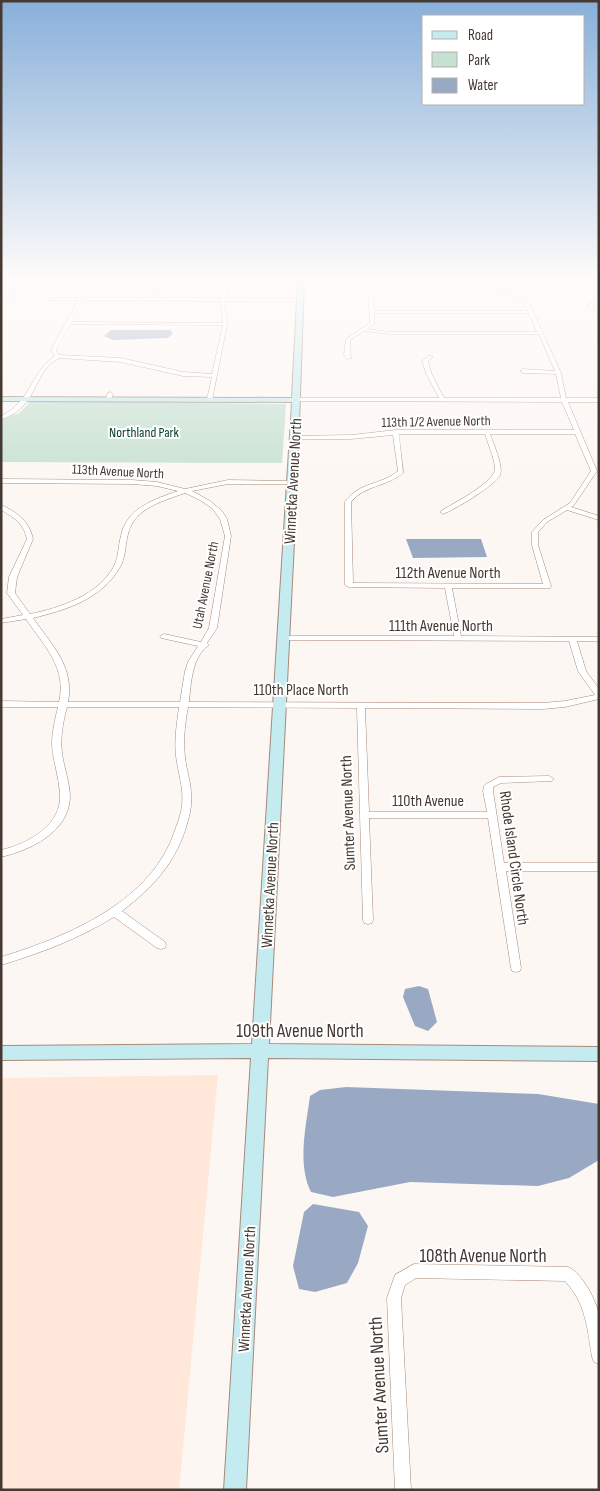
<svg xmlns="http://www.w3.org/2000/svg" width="600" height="1491" font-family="'Sofia Sans Condensed',sans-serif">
	<rect width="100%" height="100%" fill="#fdf7f3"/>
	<polygon fill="#ffe7d9" points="218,1075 179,1490 1,1490 1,1078"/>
	<polygon fill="#c6e1d1" points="41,401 286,404 282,463 1,462 1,420 19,413 30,402"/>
	<g fill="#99a9c4">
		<polygon points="111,330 170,330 173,333 168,338 113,340 104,336"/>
		<polygon points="406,539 481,539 487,557 413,558"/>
		<polygon points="419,986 428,989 437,1022 428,1031 415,1026 403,997 405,989"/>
		<path d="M 346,1087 L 538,1094 L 599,1104 L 599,1160 L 569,1178 L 538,1186 L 410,1182 L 333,1197 L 311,1192 C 297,1164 306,1126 310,1096 L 320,1090 Z"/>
		<polygon points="313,1204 359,1212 368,1226 358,1263 347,1283 315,1292 299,1289 293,1266 304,1212"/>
	</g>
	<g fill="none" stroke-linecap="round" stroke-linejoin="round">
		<g stroke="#a88a79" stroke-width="1">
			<g id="street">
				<polygon points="23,280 28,280 1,310 1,306"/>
				<path d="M 90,280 L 94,280 L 84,298 L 151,298 L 157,280 L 161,280 L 156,298 L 221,298 L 225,280 L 229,280 L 226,298 L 301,299 L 303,300 L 301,301 L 225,301 L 224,307 L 228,320 L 212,400 L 207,399 L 212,377 L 183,376 L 121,362 L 59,358 L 50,364 L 44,371 L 30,397 L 23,406 L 15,413 L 1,420 L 1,416 C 32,401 29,374 55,356 L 51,350 L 78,300 L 50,300 L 48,299 L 50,298 L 80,298 ZM 83,300 L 221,301 C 219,309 224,315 223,323 L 71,322 ZM 70,324 L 223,325 L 212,374 L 183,372 L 121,358 L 59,355 L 56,350 Z"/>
				<path d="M 383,280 L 388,280 L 372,291 L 374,311 L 528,311 C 516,284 451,289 426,280 C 454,280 510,285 530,305 L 561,373 L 566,398 L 599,398 L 599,402 L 568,402 L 597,471 L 574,505 L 571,507 L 599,516 L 599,520 L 567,510 L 547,522 L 538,532 L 538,545 L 551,586 L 550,588 L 452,588 L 461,636 L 599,637 L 599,641 L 577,641 L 586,671 L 599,689 L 599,699 L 565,707 L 543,709 L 365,708 L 369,812 L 487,812 L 483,791 L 484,786 L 486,784 L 499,777 L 549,776 L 554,779 L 552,781 L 501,783 L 493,787 L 493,791 L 504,863 L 599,863 L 599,871 L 506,871 L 521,968 L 520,971 L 516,972 L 512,971 L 511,968 L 488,818 L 369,818 L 373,920 L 372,923 L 368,924 L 364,923 L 363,920 L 357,708 L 188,707 C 185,723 183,740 185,757 C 186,769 191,782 191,794 C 192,805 190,814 187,824 C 176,863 153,887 122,911 L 165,942 L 166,945 L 165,948 L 161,949 L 157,948 L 114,917 C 78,939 41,953 1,965 L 1,957 C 69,936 154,901 176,827 C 179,820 181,813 182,805 C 184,788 178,773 176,756 C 174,740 177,723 179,707 L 67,707 C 63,722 60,737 62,753 C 64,768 70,783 70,798 C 68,833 30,850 1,857 L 1,850 C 28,844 62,825 60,794 C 59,777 53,761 52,745 C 52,732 55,719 58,707 L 1,707 L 1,701 L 59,702 C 67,667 44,646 26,619 L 1,623 L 1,619 L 23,615 L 7,593 L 9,577 L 27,539 C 24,524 14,517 1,510 L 1,505 C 16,511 30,522 33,539 L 17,577 L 15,593 L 30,614 C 60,608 99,595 114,566 C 119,556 118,546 121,536 C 126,508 155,499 178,491 L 157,486 L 132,484 L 1,483 L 1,479 L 132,480 L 157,482 L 185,489 L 228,480 L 295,481 L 295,483 L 293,484 L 228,484 L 192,491 L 210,501 L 222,511 L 227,519 L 231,536 L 217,628 L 207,643 L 209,645 C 192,656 191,683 189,702 L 543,703 L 565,701 L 595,695 L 578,671 L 569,641 L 284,640 L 280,638 L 284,636 L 454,636 L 445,588 L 349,587 L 345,585 L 345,502 C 360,481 380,486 398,471 L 393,435 L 351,439 L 295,439 L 293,438 L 293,436 L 351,435 L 396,430 L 574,430 L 562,402 L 294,401 L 294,399 L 296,398 L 439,398 L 426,373 L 422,361 L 430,355 L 433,357 L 428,361 L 431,373 L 444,398 L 561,398 L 556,374 L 523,373 L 520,371 L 523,369 L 555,371 L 539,334 L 391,334 L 364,331 L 350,340 L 350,355 L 352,358 L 347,359 L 344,355 L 346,339 L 370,323 L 368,290 ZM 374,313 L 529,313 L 537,332 L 391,332 L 367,329 L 374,324 ZM 399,434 L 485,434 C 488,444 494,457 495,468 C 496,482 452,504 441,511 L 440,512 L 443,514 C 454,510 496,485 500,475 C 504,467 493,443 490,434 L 575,434 L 591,471 L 570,503 L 543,520 L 532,532 L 532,545 L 543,584 L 353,583 L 351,502 C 364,485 387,487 403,473 ZM 185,493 L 198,499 L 212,508 L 220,519 L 225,536 L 209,628 L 201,642 L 164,634 L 160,636 L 161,638 L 198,646 L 188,662 L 185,671 L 180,702 L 68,702 C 75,667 51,644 33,618 C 66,610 102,599 120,567 C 126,557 125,545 128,534 C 134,508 163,501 185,493 Z"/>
				<polygon points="574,280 579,280 584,285 599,289 599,291 580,287"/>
				<polygon points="599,298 599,301 592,306 599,311 599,314 587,306"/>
				<polygon points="110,392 113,394 111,399 106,400 107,394"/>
				<path d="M 414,1264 L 568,1267 C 582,1273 597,1301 599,1316 C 600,1332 599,1348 599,1364 L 594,1362 L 592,1357 C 587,1327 586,1304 565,1281 L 416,1278 L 405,1285 L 401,1298 L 411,1490 L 395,1490 L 387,1298 L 395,1275 Z"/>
			</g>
		</g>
		<g stroke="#a88a79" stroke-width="2">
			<polygon id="secondary" points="298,280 304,280 297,482 269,1044 599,1047 599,1061 268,1058 246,1490 224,1490 251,1058 1,1060 1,1046 252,1044 292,402 1,401 1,397 292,398"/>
		</g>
		<use href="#street" fill="#fff" fill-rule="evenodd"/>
		<use href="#secondary" fill="#c4ebf0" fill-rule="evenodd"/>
	</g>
	<linearGradient id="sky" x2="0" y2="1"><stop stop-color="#88b0da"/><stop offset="0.57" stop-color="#fefbfa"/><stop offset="1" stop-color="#fefbfa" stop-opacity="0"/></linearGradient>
	<rect width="600" height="489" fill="url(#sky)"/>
	<g text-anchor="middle" stroke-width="4" stroke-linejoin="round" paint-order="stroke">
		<g font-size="14" fill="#453931" stroke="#fff">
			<text transform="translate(436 421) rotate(-1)" y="5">113th 1/2 Avenue North</text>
			<text transform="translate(118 471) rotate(3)" y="5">113th Avenue North</text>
			<text transform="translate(205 585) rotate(-79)" y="5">Utah Avenue North</text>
		</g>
		<g font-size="14" fill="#003d24" stroke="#fff">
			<text x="144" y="437">Northland Park</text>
		</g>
		<g font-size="16" fill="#453931" stroke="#fff">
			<text transform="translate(292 481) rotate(-87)" y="6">Winnetka Avenue North</text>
			<text x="448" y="578">112th Avenue North</text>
			<text x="441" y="631">111th Avenue North</text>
			<text x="301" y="695">110th Place North</text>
			<text x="428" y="806">110th Avenue</text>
			<text transform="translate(347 813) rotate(-92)" y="6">Sumter Avenue North</text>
			<text transform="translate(515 858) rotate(82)" y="6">Rhode Island Circle North</text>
			<text transform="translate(269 885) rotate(-87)" y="6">Winnetka Avenue North</text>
			<text transform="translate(246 1289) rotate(-87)" y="6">Winnetka Avenue North</text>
		</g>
		<g font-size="19" fill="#453931" stroke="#fff">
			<text x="300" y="1037">109th Avenue North</text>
			<text x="483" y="1262">108th Avenue North</text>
			<text transform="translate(378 1385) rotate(-93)" y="7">Sumter Avenue North</text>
		</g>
	</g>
	<rect width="600" height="1491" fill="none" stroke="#453931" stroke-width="5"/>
	<rect x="422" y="15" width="162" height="90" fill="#ffffff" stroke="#b5b0ad"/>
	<rect x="432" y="31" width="25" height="8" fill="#c4ebf0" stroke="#b5b0ad"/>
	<text x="468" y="40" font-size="15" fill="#453931">Road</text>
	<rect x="432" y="52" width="25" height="15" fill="#c6e1d1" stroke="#b5b0ad"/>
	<text x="468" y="65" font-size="15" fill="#453931">Park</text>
	<rect x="432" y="78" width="25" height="15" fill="#99a9c4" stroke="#b5b0ad"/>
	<text x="468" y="90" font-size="15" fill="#453931">Water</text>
</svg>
